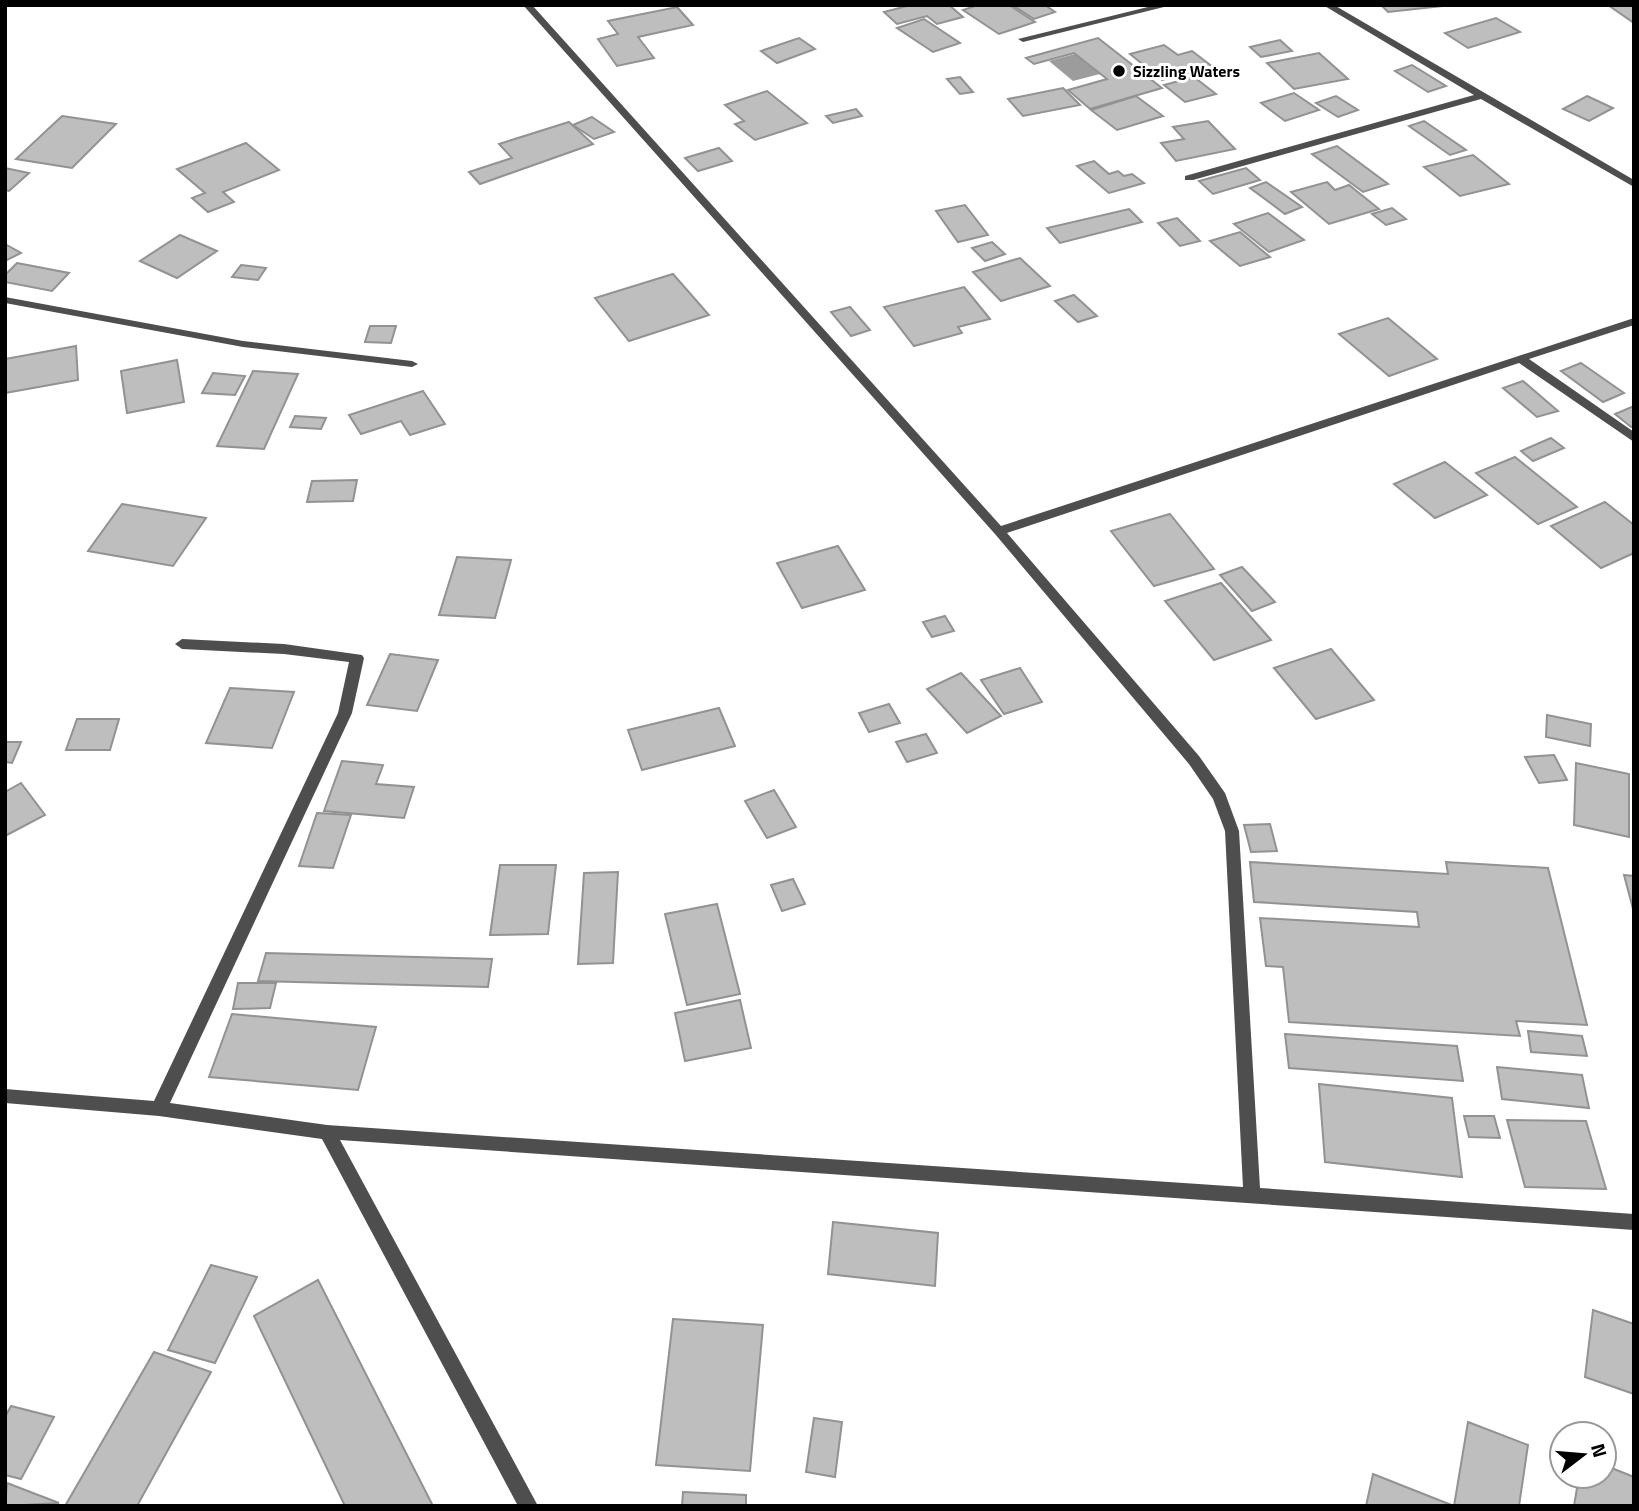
<svg xmlns="http://www.w3.org/2000/svg" width="1639" height="1511" font-family="'Titillium Web',sans-serif">
	<rect width="100%" height="100%" fill="#fff"/>
	<polygon fill="#9c9c9c" points="1075,54 1100,74 1073,81 1049,61"/>
	<g fill="#bebebe" stroke="#929292" stroke-width="2">
		<polygon points="911,5 949,5 963,17 937,24 927,16 897,24 884,12"/>
		<polygon points="978,5 1009,5 1035,22 999,34 963,10"/>
		<polygon points="1012,5 1045,5 1055,12 1034,19"/>
		<polygon points="1381,5 1442,5 1443,6 1388,12"/>
		<polygon points="1608,5 1634,5 1634,23"/>
		<polygon points="677,7 693,25 638,37 654,58 617,66 598,39 618,34 608,21"/>
		<polygon points="1496,18 1520,32 1468,48 1445,33"/>
		<polygon points="924,19 960,43 933,52 897,28"/>
		<polygon points="799,38 815,49 777,63 761,51"/>
		<polygon points="1098,38 1162,88 1090,109 1068,90 1107,79 1074,53 1034,64 1026,58"/>
		<polygon points="1280,40 1292,51 1261,57 1250,47"/>
		<polygon points="1164,45 1178,55 1192,51 1213,67 1162,80 1130,54"/>
		<polygon points="1319,53 1348,79 1294,89 1267,63"/>
		<polygon points="1412,65 1446,86 1428,92 1395,71"/>
		<polygon points="960,77 973,92 960,94 947,79"/>
		<polygon points="1194,77 1216,94 1185,102 1164,85"/>
		<polygon points="1063,88 1080,105 1023,116 1008,99"/>
		<polygon points="767,91 807,123 755,140 735,124 744,121 725,105"/>
		<polygon points="1294,93 1319,110 1285,121 1261,103"/>
		<polygon points="1136,96 1163,116 1117,130 1091,110"/>
		<polygon points="1336,96 1358,110 1338,117 1316,103"/>
		<polygon points="1587,96 1613,108 1589,121 1563,109"/>
		<polygon points="856,109 862,116 833,123 826,116"/>
		<polygon points="62,116 116,124 72,168 16,159"/>
		<polygon points="592,117 614,132 594,139 573,125"/>
		<polygon points="1208,121 1235,149 1176,161 1161,143 1184,139 1173,127"/>
		<polygon points="1424,121 1466,150 1450,155 1409,126"/>
		<polygon points="569,122 593,144 480,184 469,172 512,158 499,144"/>
		<polygon points="246,143 279,170 223,192 234,202 208,212 192,198 205,193 177,169"/>
		<polygon points="1337,146 1388,184 1363,192 1312,154"/>
		<polygon points="719,148 732,161 698,171 685,158"/>
		<polygon points="1473,155 1509,184 1460,196 1424,167"/>
		<polygon points="1094,161 1109,174 1118,171 1124,176 1132,174 1144,183 1109,193 1077,166"/>
		<polygon points="5,168 29,173 9,191 5,190"/>
		<polygon points="1246,168 1260,180 1213,194 1199,181"/>
		<polygon points="1266,182 1302,207 1285,214 1250,188"/>
		<polygon points="1327,182 1335,190 1349,185 1379,209 1329,224 1291,192"/>
		<polygon points="965,205 988,235 958,242 936,211"/>
		<polygon points="1392,208 1406,219 1386,225 1372,214"/>
		<polygon points="1129,209 1142,222 1060,243 1047,228"/>
		<polygon points="1268,213 1304,240 1269,252 1234,224"/>
		<polygon points="1177,218 1200,241 1180,246 1158,223"/>
		<polygon points="1240,232 1270,257 1240,266 1210,241"/>
		<polygon points="180,235 217,251 177,278 140,261"/>
		<polygon points="992,242 1005,254 985,261 972,248"/>
		<polygon points="5,244 21,253 5,261"/>
		<polygon points="1020,258 1050,286 1001,301 973,272"/>
		<polygon points="17,263 69,273 52,291 5,282 5,275"/>
		<polygon points="241,265 266,268 258,280 232,277"/>
		<polygon points="673,274 709,315 629,341 595,298"/>
		<polygon points="964,287 990,319 958,327 962,333 914,346 884,307"/>
		<polygon points="1074,295 1097,316 1078,322 1055,301"/>
		<polygon points="850,307 870,330 851,336 831,312"/>
		<polygon points="1388,318 1437,359 1389,376 1339,334"/>
		<polygon points="370,326 396,326 391,343 365,342"/>
		<polygon points="76,346 78,380 5,393 5,359"/>
		<polygon points="177,360 184,402 127,413 121,371"/>
		<polygon points="1581,363 1624,393 1603,402 1561,371"/>
		<polygon points="253,371 298,374 264,449 217,446"/>
		<polygon points="213,373 245,376 235,395 202,393"/>
		<polygon points="1523,381 1558,411 1537,417 1503,388"/>
		<polygon points="423,391 445,424 410,435 401,421 361,434 349,415"/>
		<polygon points="1634,406 1634,426 1631,427 1615,414"/>
		<polygon points="295,416 326,418 321,429 290,427"/>
		<polygon points="1551,438 1564,448 1533,461 1521,451"/>
		<polygon points="1515,457 1577,507 1538,524 1476,473"/>
		<polygon points="1445,462 1487,495 1435,518 1394,484"/>
		<polygon points="357,480 353,501 307,502 312,481"/>
		<polygon points="1605,502 1634,525 1634,553 1601,568 1551,526"/>
		<polygon points="122,504 206,518 173,566 88,551"/>
		<polygon points="1170,514 1214,569 1154,586 1111,531"/>
		<polygon points="838,546 865,590 802,608 777,563"/>
		<polygon points="457,557 511,560 495,618 439,615"/>
		<polygon points="1242,567 1275,602 1252,611 1220,575"/>
		<polygon points="1221,583 1271,640 1214,660 1165,601"/>
		<polygon points="945,616 954,631 932,637 923,622"/>
		<polygon points="1331,649 1374,700 1316,719 1274,668"/>
		<polygon points="390,654 438,660 417,711 367,705"/>
		<polygon points="1020,668 1042,702 1004,714 981,680"/>
		<polygon points="961,673 1001,716 967,733 927,689"/>
		<polygon points="230,688 294,692 272,748 206,743"/>
		<polygon points="889,704 900,723 869,732 859,713"/>
		<polygon points="719,708 735,746 642,770 628,730"/>
		<polygon points="1547,715 1591,724 1590,746 1546,737"/>
		<polygon points="77,719 119,719 110,750 66,750"/>
		<polygon points="926,734 937,753 907,762 896,742"/>
		<polygon points="5,742 21,742 12,763 5,762"/>
		<polygon points="1554,755 1567,780 1539,783 1525,757"/>
		<polygon points="342,761 383,765 376,784 414,787 404,818 324,811"/>
		<polygon points="1576,763 1629,774 1629,837 1574,825"/>
		<polygon points="21,783 45,815 5,836 5,792"/>
		<polygon points="774,790 796,827 767,838 745,801"/>
		<polygon points="317,813 351,815 333,868 299,866"/>
		<polygon points="1270,824 1277,851 1251,852 1244,825"/>
		<polygon points="1250,862 1448,874 1446,862 1548,868 1587,1025 1516,1021 1520,1036 1289,1022 1283,967 1266,966 1260,918 1419,927 1417,912 1254,902"/>
		<polygon points="500,865 556,865 548,934 490,935"/>
		<polygon points="618,872 613,963 578,964 584,873"/>
		<polygon points="1624,875 1634,876 1634,909 1633,909"/>
		<polygon points="793,879 805,904 782,911 771,885"/>
		<polygon points="717,904 740,994 687,1005 665,914"/>
		<polygon points="266,953 492,959 488,987 258,981"/>
		<polygon points="238,983 276,983 270,1008 233,1009"/>
		<polygon points="740,1000 751,1048 685,1061 675,1013"/>
		<polygon points="232,1014 376,1027 358,1090 209,1077"/>
		<polygon points="1528,1031 1582,1036 1587,1056 1531,1052"/>
		<polygon points="1285,1034 1457,1046 1463,1081 1289,1068"/>
		<polygon points="1497,1067 1582,1075 1589,1108 1502,1099"/>
		<polygon points="1319,1084 1452,1098 1462,1177 1325,1162"/>
		<polygon points="1464,1116 1494,1116 1500,1138 1469,1137"/>
		<polygon points="1507,1120 1586,1121 1606,1189 1525,1187"/>
		<polygon points="833,1222 938,1233 935,1286 828,1274"/>
		<polygon points="211,1265 257,1277 215,1363 168,1350"/>
		<polygon points="318,1280 433,1506 345,1506 254,1316"/>
		<polygon points="1593,1310 1634,1324 1634,1394 1585,1377"/>
		<polygon points="673,1319 763,1325 750,1471 656,1465"/>
		<polygon points="154,1352 211,1372 137,1506 65,1506"/>
		<polygon points="11,1406 54,1417 21,1479 5,1475 5,1417"/>
		<polygon points="814,1418 842,1422 835,1477 806,1472"/>
		<polygon points="1468,1422 1528,1445 1519,1506 1454,1506"/>
		<polygon points="1604,1465 1634,1477 1634,1506 1574,1506 1579,1476 1604,1476"/>
		<polygon points="1373,1474 1454,1506 1366,1506"/>
		<polygon points="7,1483 59,1503 5,1506"/>
		<polygon points="683,1492 746,1495 746,1506 682,1506"/>
	</g>
	<g fill="none" stroke-linecap="round" stroke-linejoin="round">
		<g fill="#4e4e4e" fill-rule="evenodd">
			<polygon points="523,5 532,5 1001,526 1634,318 1634,325 1529,359 1634,432 1634,442 1519,363 1007,533 1199,756 1225,793 1239,831 1260,1188 1634,1214 1634,1230 340,1140 538,1506 518,1506 322,1139 159,1116 5,1103 5,1089 154,1101 338,713 349,662 284,654 182,649 175,644 182,639 284,644 362,655 364,658 352,713 170,1103 327,1125 1243,1187 1225,831 1213,799 1189,764 995,534"/>
			<polygon points="1156,5 1172,5 1023,42 1018,39"/>
			<polygon points="1323,5 1334,5 1634,180 1634,187 1481,99 1193,180 1185,180 1185,176 1474,95"/>
			<polygon points="5,297 243,341 412,361 418,364 412,367 243,347 5,303"/>
		</g>
	</g>
	<circle fill="#000" stroke="#fff" stroke-width="2.5" cx="1119" cy="71" r="7"/>
	<g text-anchor="middle" stroke-width="6" stroke-linejoin="round" paint-order="stroke">
		<g font-size="16" font-weight="bold" fill="#000" stroke="#fff" text-anchor="start">
			<text x="1133" y="77">Sizzling Waters</text>
		</g>
	</g>
	<rect width="1639" height="1511" fill="none" stroke="#000000" stroke-width="14"/>
	<g transform="translate(1583 1455) rotate(74)"><circle r="33" fill="#ffffff" stroke="#999999" stroke-width="2"/>
	<path d="M0-5L12 26L0 18L-12 26Z" fill="#000000"/>
	<text y="-10" font-size="19" font-weight="bold" text-anchor="middle" fill="#000000">N</text>
	</g>
</svg>
